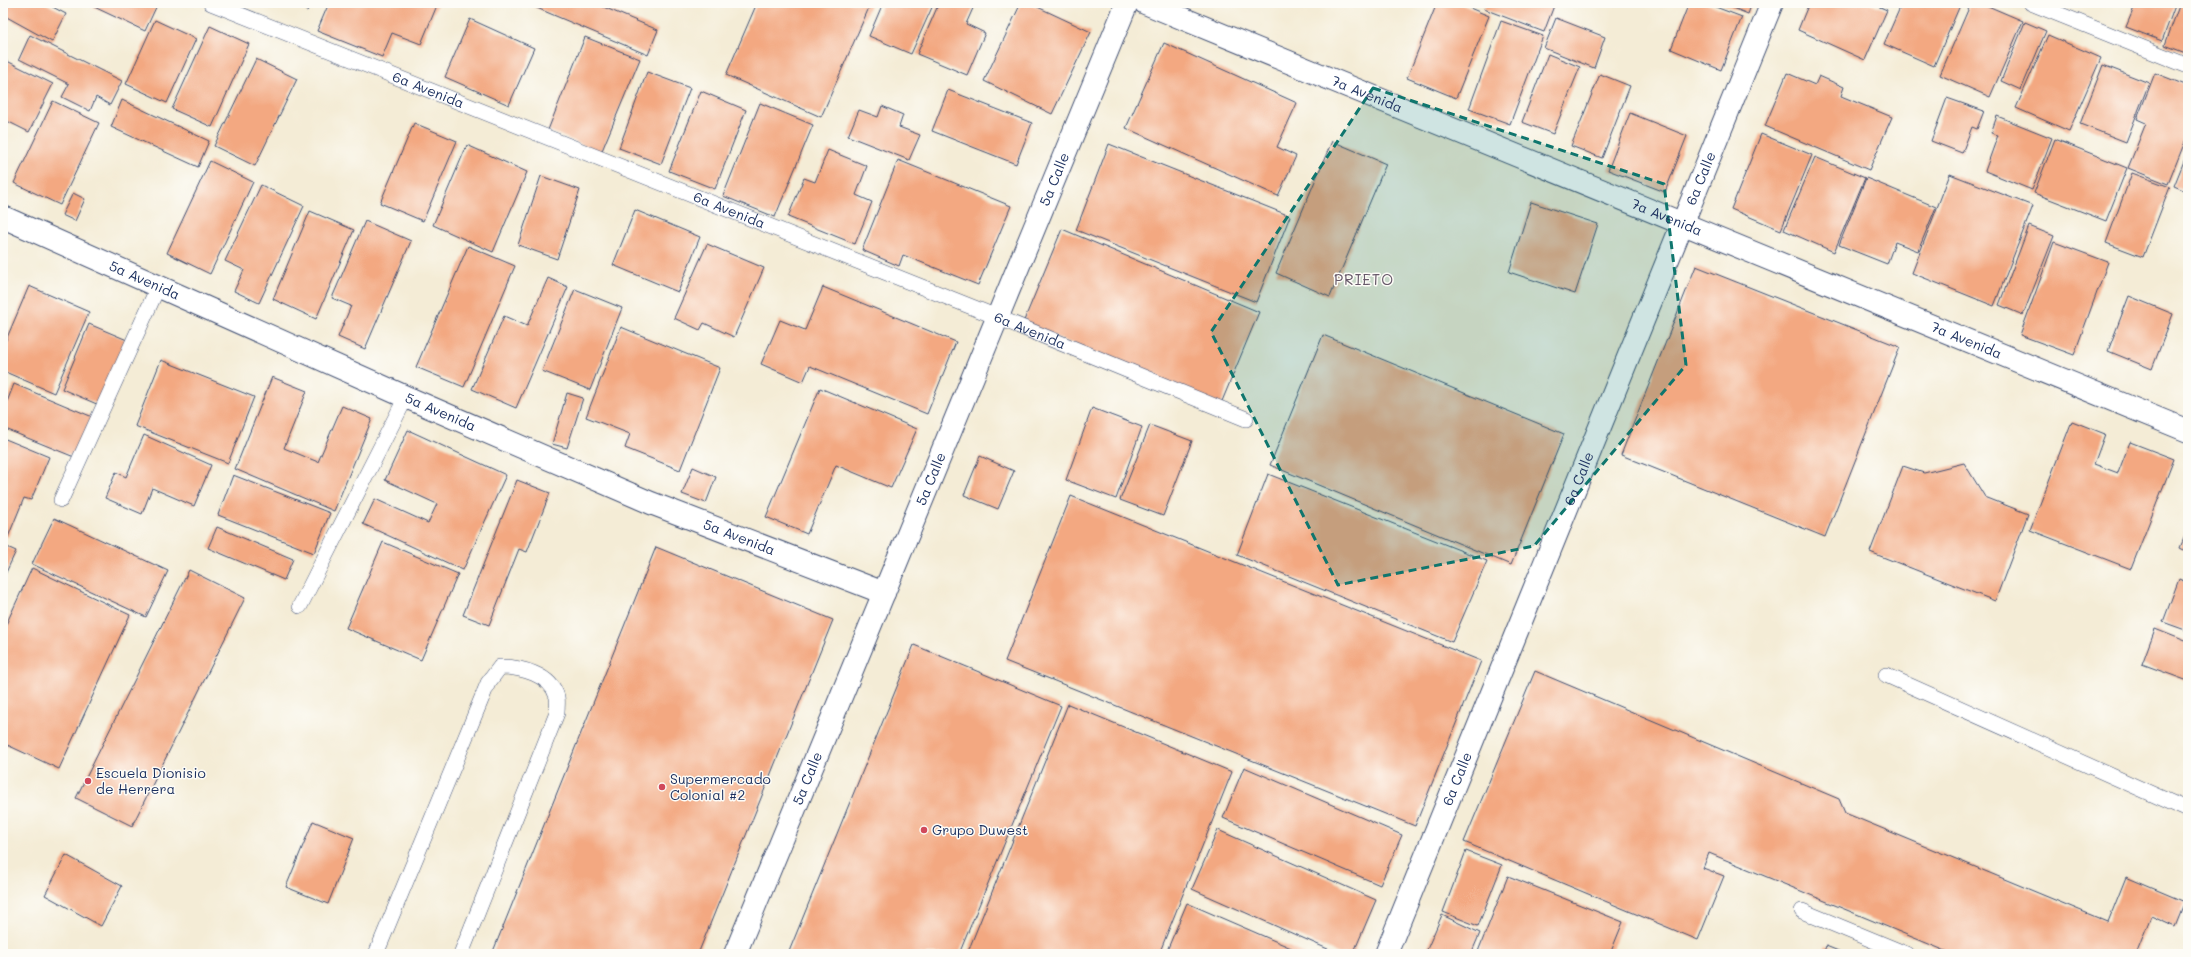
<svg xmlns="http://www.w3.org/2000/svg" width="2191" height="957" font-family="Mali,sans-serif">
	<rect width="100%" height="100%" fill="#fdfcf7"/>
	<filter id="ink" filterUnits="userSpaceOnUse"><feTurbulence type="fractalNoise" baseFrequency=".025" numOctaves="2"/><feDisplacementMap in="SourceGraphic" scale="8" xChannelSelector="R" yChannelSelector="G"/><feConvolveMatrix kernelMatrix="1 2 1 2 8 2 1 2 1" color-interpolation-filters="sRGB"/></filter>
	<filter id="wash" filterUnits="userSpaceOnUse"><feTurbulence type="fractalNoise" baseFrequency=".012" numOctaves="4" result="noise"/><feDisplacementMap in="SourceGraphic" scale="16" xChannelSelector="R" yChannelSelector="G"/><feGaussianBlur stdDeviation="0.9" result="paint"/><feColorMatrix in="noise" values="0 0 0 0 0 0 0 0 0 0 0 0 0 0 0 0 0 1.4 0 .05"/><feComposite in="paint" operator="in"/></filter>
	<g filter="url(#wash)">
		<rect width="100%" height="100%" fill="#f4ecd6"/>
		<g id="blocks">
			<g fill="#f3a881">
				<polygon points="5,3 45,3 66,14 52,42 3,15"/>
				<polygon points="91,3 158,3 145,31 90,5"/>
				<polygon points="293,3 311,3 307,11"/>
				<polygon points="329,3 438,3 421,44 392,33 382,57 317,31"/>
				<polygon points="525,3 594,3 658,30 648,55"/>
				<polygon points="757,3 871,3 821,117 726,75"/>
				<polygon points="883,3 934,3 911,54 869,36"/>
				<polygon points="939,3 966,3 974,6 966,24 985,33 967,75 917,54"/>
				<polygon points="1021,3 1029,3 1091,32 1052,114 984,81"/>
				<polygon points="1437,3 1458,3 1489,16 1456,98 1407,78"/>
				<polygon points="1486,3 1555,3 1544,32 1484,9"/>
				<polygon points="1689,3 1705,3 1742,17 1721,70 1671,49"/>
				<polygon points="1721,3 1752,3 1748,14"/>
				<polygon points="1809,3 1870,3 1887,10 1865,60 1798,30"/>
				<polygon points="1902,3 1961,3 1934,66 1884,44"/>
				<polygon points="1971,3 1981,3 2023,21 1990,97 1940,75"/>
				<polygon points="2136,3 2176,3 2162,41 2126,27"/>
				<polygon points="2180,3 2188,3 2188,54 2165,45"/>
				<polygon points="1556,18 1605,37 1594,68 1544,48"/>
				<polygon points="470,19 534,48 509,105 445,77"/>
				<polygon points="155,20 196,39 167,103 126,84"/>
				<polygon points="1501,21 1543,36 1510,124 1469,109"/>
				<polygon points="2025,22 2046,31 2021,90 2001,81"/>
				<polygon points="210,26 249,44 212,127 172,109"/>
				<polygon points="30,35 122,81 110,105 96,97 90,111 62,97 69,84 19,59"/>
				<polygon points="2048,35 2101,58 2069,131 2016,108"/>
				<polygon points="585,37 640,59 601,153 548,130"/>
				<polygon points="1164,43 1297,103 1277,147 1296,156 1278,196 1126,128"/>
				<polygon points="1548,54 1580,67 1553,134 1522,122"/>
				<polygon points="3,59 53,84 29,132 3,119"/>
				<polygon points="256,59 297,79 255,166 214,146"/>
				<polygon points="2103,65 2149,83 2126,142 2080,124"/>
				<polygon points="647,72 690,88 661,164 619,148"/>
				<polygon points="1787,73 1815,85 1819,76 1844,87 1841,96 1892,117 1869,170 1765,126"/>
				<polygon points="2155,73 2188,86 2188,134 2168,184 2128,168 2146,123 2137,119"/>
				<polygon points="1600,74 1630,86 1602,158 1571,146"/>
				<polygon points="948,90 1032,123 1016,164 932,131"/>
				<polygon points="701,91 746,110 715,189 669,171"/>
				<polygon points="1947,98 1984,111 1977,129 1972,127 1962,153 1931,141"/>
				<polygon points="122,100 209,141 198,167 111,127"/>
				<polygon points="53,101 99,123 60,205 14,183"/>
				<polygon points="760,103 813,125 775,217 723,196"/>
				<polygon points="882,106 903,115 899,127 920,135 909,160 848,136 859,110 878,117"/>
				<polygon points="1630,113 1687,136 1665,192 1608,170"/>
				<polygon points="1997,116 2052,138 2032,190 1985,171 1998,135 1991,133"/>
				<polygon points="414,123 457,141 423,221 380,203"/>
				<polygon points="1761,134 1812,155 1781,230 1731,209"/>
				<polygon points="2055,139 2127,168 2106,221 2034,193"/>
				<polygon points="1332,141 1386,164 1330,297 1276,273"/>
				<polygon points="1109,144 1290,216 1256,302 1076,230"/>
				<polygon points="467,145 527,172 493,252 433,225"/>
				<polygon points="828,150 867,166 856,195 872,202 855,244 788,217 804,178 815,182"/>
				<polygon points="2188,151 2188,192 2174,186"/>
				<polygon points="1815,157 1865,178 1834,252 1784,230"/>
				<polygon points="898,160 1011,206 978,285 903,255 899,266 862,250"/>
				<polygon points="210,161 253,182 210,274 167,253"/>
				<polygon points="2132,173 2170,187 2143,257 2106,243"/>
				<polygon points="1950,174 2033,206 1994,306 1912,273"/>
				<polygon points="541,176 580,190 557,259 518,245"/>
				<polygon points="1866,178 1936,207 1918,251 1895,242 1887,264 1839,245"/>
				<polygon points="261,185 304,206 259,303 234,291 244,270 225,261"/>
				<polygon points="73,193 85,199 75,221 62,215"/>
				<polygon points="1531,202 1598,224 1575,294 1509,272"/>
				<polygon points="635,210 700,237 678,292 613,265"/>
				<polygon points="310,211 354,230 316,319 273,299"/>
				<polygon points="365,221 411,241 365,349 338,337 351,306 332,298"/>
				<polygon points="2029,226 2054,236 2023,315 1999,305"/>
				<polygon points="1062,229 1259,312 1220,406 1023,323"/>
				<polygon points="2054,242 2108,262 2074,355 2020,335"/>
				<polygon points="707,244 764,268 734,337 704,323 700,330 674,318"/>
				<polygon points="468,246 515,266 464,387 416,367"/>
				<polygon points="1696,266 1900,347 1825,537 1621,455"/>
				<polygon points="548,278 568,287 516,408 472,389 504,316 527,326"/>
				<polygon points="29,286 89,312 54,393 3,371 3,347"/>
				<polygon points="823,287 956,342 927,414 810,366 803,382 761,364 780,320 805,330"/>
				<polygon points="575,289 622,308 590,390 542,371"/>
				<polygon points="2129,296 2173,314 2152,369 2108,351"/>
				<polygon points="89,324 127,340 99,405 62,389"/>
				<polygon points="621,327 720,368 680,470 625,448 630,434 586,417"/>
				<polygon points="1323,335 1564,434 1511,565 1270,465"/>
				<polygon points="161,360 254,397 228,463 135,426"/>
				<polygon points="272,377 307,391 284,448 318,462 342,406 372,419 334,511 235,469"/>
				<polygon points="14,384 95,418 79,459 3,428 3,412"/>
				<polygon points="820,388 917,429 891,488 836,465 807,534 766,517"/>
				<polygon points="567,393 583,398 567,448 552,444"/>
				<polygon points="1092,408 1142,427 1116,499 1066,480"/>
				<polygon points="2072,421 2105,434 2094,464 2118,473 2130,442 2174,459 2131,569 2030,530"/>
				<polygon points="1150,425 1192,441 1163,516 1120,500"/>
				<polygon points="408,430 506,475 463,570 363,524 375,499 428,523 437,504 385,480"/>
				<polygon points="144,435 211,465 194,506 152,488 142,514 105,498 116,472 126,477"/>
				<polygon points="3,438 49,457 31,500 24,498 8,537 3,535"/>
				<polygon points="980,456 1014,471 998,509 964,495"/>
				<polygon points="1964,463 1985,497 2028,514 1995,601 1870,552 1903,466 1924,473"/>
				<polygon points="693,467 716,477 706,503 682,494"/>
				<polygon points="1268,474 1487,561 1452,642 1237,555"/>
				<polygon points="233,475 330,513 314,553 218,515"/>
				<polygon points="517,480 550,493 527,552 519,549 489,625 463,615"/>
				<polygon points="1071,496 1481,661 1415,826 1005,661"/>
				<polygon points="54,518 168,571 146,617 32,564"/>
				<polygon points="217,527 293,559 284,580 208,548"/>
				<polygon points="2188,528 2188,552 2180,548"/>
				<polygon points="383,542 458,574 421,660 346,628"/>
				<polygon points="3,545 16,551 3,579"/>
				<polygon points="656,547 833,620 698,954 492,954"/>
				<polygon points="32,568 130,615 59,769 3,743 3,631"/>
				<polygon points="189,570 245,598 132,826 76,798"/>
				<polygon points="2179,579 2188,583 2188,631 2163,622"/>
				<polygon points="2155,629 2188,642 2188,681 2142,664"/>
				<polygon points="914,645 1061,706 959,954 788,954"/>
				<polygon points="1535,671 1839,799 1845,813 2108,922 2126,877 2185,902 2175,927 2151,916 2136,954 1953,954 1709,853 1703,868 1724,876 1698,940 1464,842"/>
				<polygon points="1068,704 1232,772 1159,954 967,954"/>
				<polygon points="1244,767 1402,835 1380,885 1223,818"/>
				<polygon points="313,821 354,838 328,904 286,887"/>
				<polygon points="1218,830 1376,900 1353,954 1339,954 1192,889"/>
				<polygon points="1466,851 1502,865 1478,926 1443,912"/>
				<polygon points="66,855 122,886 101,926 45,895"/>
				<polygon points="1508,876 1623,922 1610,954 1477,954"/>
				<polygon points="1187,903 1305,954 1168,954 1166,953"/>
				<polygon points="1442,915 1480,933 1471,954 1425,954"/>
				<polygon points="1826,946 1846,954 1823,954"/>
			</g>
		</g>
	</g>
	<g filter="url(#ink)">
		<use href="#blocks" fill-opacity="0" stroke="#3c4b70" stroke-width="1"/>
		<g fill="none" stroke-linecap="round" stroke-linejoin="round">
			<g stroke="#3c4b70" stroke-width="16">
				<g id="service">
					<path id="s1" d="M 211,3 L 997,317 L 1246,419"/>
					<polyline points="2031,3 2188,66"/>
					<polyline points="61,500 158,287"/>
					<polyline points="300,606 406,397"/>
					<polyline points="1886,675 2188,810"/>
					<polyline points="1802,911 1906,954"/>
					<path d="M 376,954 L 488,683 L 500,667 C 520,667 551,674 557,697 C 558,702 557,708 557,713 L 461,954"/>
				</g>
			</g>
			<g stroke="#3c4b70" stroke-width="24">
				<g id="minor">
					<path id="s2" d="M 1145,3 L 2188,431"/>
					<path id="s3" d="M 3,217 L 406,397 L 651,503 L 884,593"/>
					<path id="s4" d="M 735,954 L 1127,3"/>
					<path id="s5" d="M 1386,954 L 1772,3"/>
				</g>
			</g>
			<use href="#service" stroke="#fff" stroke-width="15"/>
			<use href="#minor" stroke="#fff" stroke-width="22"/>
		</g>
	</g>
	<path fill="#0f766e" fill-opacity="0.2" stroke="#0f766e" stroke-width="3" stroke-dasharray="8 5" stroke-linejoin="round" d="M 1373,88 L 1664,184 L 1686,365 L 1534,546 L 1338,585 L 1211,332 Z"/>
	<g fill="#d1495b" stroke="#fdfcf7" stroke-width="1.5">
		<circle cx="88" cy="781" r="4"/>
		<circle cx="662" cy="787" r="4"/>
		<circle cx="924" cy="830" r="4"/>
	</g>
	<g text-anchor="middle" stroke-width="3" stroke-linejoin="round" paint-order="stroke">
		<g font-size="14" fill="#1b2f5e" stroke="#fdfcf7">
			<text dy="5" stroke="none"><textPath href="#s1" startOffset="234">6a Avenida</textPath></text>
			<text dy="5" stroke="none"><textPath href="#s2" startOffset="240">7a Avenida</textPath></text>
			<text dy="5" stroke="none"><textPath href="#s5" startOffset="837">6a Calle</textPath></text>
			<text dy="5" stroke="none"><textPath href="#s4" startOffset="838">5a Calle</textPath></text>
			<text dy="5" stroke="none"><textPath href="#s1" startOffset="558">6a Avenida</textPath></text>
			<text dy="5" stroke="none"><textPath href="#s2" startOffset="564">7a Avenida</textPath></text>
			<text dy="5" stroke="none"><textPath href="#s3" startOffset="155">5a Avenida</textPath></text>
			<text dy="5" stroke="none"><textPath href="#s1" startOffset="882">6a Avenida</textPath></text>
			<text dy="5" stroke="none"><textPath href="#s2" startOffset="888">7a Avenida</textPath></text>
			<text dy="5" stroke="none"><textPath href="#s3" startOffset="479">5a Avenida</textPath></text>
			<text dy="5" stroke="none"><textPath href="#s4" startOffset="514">5a Calle</textPath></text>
			<text dy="5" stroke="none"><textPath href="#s5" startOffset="513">6a Calle</textPath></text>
			<text dy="5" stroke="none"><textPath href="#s3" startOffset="803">5a Avenida</textPath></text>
			<text dy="5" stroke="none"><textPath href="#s4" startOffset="190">5a Calle</textPath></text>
			<text dy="5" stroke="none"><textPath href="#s5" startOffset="189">6a Calle</textPath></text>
		</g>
		<g font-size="14" fill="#1b2f5e" stroke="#fdfcf7" text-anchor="start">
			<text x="96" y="778">Escuela Dionisio<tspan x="96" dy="16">de Herrera</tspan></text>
			<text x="670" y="784">Supermercado<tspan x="670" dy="16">Colonial #2</tspan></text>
			<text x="932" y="835">Grupo Duwest</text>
		</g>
		<g font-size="15" letter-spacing="1" fill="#67596a" stroke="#fdfcf7">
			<text x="1364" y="285">PRIETO</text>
		</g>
	</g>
	<rect width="2191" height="957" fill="none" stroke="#fdfcf7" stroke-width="16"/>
</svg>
